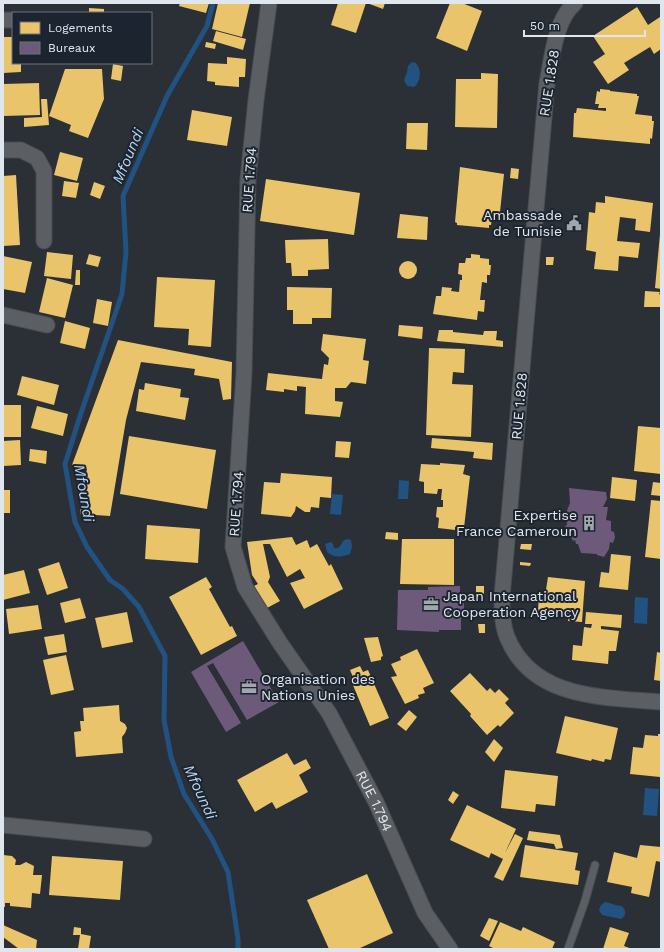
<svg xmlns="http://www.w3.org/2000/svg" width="664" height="952" font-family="'Work Sans',sans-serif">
	<rect width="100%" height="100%" fill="#2a3036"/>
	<g fill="#225282">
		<path d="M 412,62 L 416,63 C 421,69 421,77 417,84 L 414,87 L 407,86 L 404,80 L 407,72 L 408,66 Z"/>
		<polygon points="399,480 409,481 408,499 398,499"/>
		<polygon points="332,494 343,495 341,515 330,514"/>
		<path d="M 348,539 L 351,540 L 352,547 L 350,554 C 342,557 334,558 327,552 L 325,544 L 331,542 L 333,544 L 334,548 C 341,549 340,544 344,540 Z"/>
		<polygon points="635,597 648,598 647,624 634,623"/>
		<polygon points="645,788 659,789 657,816 643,815"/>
		<path d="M 605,902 C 612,903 616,906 622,906 C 626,911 627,915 621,919 L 602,915 L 599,910 L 601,905 Z"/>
	</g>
	<g fill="#e9c46a">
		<polygon points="180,3 209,3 206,13 179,6"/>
		<polygon points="218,3 250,3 242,37 212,29"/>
		<polygon points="338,3 366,3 356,33 331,25"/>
		<polygon points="367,3 385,3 383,9"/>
		<polygon points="450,3 462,3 482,11 467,51 436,38"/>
		<polygon points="637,7 648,25 660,17 661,19 661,49 654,54 650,47 624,63 629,70 608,84 593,62 605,54 593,36"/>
		<polygon points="89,8 104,9 104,13 89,13"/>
		<polygon points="216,31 246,39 243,50 213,41"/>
		<polygon points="3,37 13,37 13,63 21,63 21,72 3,73"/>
		<polygon points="206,42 216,44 215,49 205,47"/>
		<polygon points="227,57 246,59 245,77 239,77 239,87 215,85 215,82 207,81 208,63 227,64"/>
		<polygon points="113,64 123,66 121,81 111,79"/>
		<polygon points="65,69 102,69 104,99 88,138 69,131 71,125 49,116"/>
		<polygon points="481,73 498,74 497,128 455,127 456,79 481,79"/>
		<polygon points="39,83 40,115 3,116 3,84"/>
		<polygon points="600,89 610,90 610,91 637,94 637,96 639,96 635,114 652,116 652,121 654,121 652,139 650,138 650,144 573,137 574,113 576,113 577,108 606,111 606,108 598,108 599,104 595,104 597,91 600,92"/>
		<polygon points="41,99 47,99 49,125 24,127 24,118 42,117"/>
		<polygon points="192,110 232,117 227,146 187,140"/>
		<polygon points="407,123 428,123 427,150 406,149"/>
		<polygon points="60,152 83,158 77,181 54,175"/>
		<polygon points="460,167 504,174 500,212 493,211 491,225 489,225 489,228 457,225 457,223 455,222"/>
		<polygon points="511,168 519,169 518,179 510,178"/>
		<polygon points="16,175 20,245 3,246 3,176"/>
		<polygon points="266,179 360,193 354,235 260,221"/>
		<polygon points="64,181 79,183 76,198 62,196"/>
		<polygon points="94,182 105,186 100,199 90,195"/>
		<polygon points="605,196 653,203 650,232 635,230 636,219 620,217 617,241 640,243 638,258 619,256 618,271 594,269 596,252 586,250 589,212 595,213 596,202 605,203"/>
		<polygon points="400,214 428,217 427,240 397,238"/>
		<polygon points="660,234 661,234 661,289 655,288"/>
		<polygon points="328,239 329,269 308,270 308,276 292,276 291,263 286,263 285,240"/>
		<polygon points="47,252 73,255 71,279 44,276"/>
		<polygon points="89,254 101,257 98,267 86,264"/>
		<polygon points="471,254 480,255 480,258 489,259 489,265 491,265 490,275 487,275 487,283 482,282 480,300 485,300 484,312 478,311 477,320 433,314 436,296 441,296 442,287 452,288 451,291 459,292 460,280 462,280 462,275 458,274 459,263 465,263 466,258 471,258"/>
		<polygon points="3,256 32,262 25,293 3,289"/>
		<polygon points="546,257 554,257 553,265 546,265"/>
		<circle cx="408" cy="270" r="9"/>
		<polygon points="76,270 80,270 80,285 75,285"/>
		<polygon points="157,277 215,280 211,347 188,345 189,329 154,327"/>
		<polygon points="47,278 73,285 65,318 39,312"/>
		<polygon points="287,287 332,288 331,318 312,318 312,324 293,324 293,310 287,310"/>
		<polygon points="645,291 660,292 659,294 661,295 661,307 644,307"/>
		<polygon points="97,299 112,302 108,326 93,323"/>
		<polygon points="65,321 90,328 85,349 60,343"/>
		<polygon points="399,325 423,327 422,339 398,336"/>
		<polygon points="439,330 453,330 453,332 483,335 484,331 497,331 496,340 503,341 503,347 437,341"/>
		<polygon points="323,334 366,339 363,360 369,361 366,384 351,382 346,388 335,388 335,401 343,402 340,417 305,414 306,387 297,386 297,391 284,389 284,392 266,390 268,373 322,379 324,364 328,365 329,358 321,350"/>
		<polygon points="118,340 232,362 231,399 223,400 219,379 194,375 195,369 141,362 126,420 110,516 80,514 82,494 87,469 72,465"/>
		<polygon points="429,348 465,349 464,373 453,372 452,384 473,385 471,437 426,435"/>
		<polygon points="22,376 59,385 54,405 17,395"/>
		<polygon points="145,383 181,389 180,397 189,398 185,420 136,411 139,389 144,390"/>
		<rect x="3" y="405" width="18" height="32"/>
		<polygon points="37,406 68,414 63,436 31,428"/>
		<polygon points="638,426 661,428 661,474 634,471"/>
		<polygon points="129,436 216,450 207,509 120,494"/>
		<polygon points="432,438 493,443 492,460 473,458 474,452 431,448"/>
		<polygon points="20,440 21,465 3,466 3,441"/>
		<polygon points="336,441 351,442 349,458 335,457"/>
		<polygon points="30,449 47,451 46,464 29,461"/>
		<polygon points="440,463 465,465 463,474 470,476 464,528 455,527 455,530 438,528 439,518 436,517 437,507 443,507 443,500 441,500 442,489 438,489 437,494 424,493 424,482 419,481 421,464 440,465"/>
		<polygon points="281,473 332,477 331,498 320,497 319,508 311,507 310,512 305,512 296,506 295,511 291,517 261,514 264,482 280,483"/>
		<polygon points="612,477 637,480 635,501 610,498"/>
		<polygon points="653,482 661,483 661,496 651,495"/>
		<rect x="3" y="490" width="7" height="23"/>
		<polygon points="651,500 661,501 661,559 645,557"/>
		<polygon points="147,525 200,529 198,563 145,559"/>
		<polygon points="386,532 398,533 398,540 385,539"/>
		<polygon points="292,537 296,545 307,540 310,548 317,544 329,566 331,564 343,589 304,609 290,583 305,578 300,569 287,577 270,544 263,544 270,577 268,582 280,601 267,608 254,586 258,584 252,575 247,542"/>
		<polygon points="402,539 454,539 454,585 400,584"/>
		<polygon points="521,544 532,544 531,550 520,549"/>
		<polygon points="611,554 631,556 628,590 599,587 601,572 609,573"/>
		<polygon points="59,562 68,588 47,595 38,569"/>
		<polygon points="520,562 531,563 530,566 520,565"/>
		<polygon points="24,570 30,593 3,600 3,575"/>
		<polygon points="206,577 212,587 209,589 230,627 232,626 237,636 201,655 169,597"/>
		<polygon points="548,577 585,581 582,622 568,621 569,615 538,611 539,595 545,596"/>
		<rect x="476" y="586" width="8" height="8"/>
		<polygon points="80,598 86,618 65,623 60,603"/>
		<polygon points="38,605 42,629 9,634 6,609"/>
		<polygon points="127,612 133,642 102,648 95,618"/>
		<polygon points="586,612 622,615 621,628 601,626 601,629 619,631 616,651 609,651 608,664 572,660 573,645 582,646 584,627 591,628 592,624 585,624"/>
		<polygon points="478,624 485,624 485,633 479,633"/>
		<polygon points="64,634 67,652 48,655 44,637"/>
		<polygon points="378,637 383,656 381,657 381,660 371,662 364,638"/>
		<polygon points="417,649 434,683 423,688 425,693 418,695 419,698 405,704 391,677 397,676 391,664 401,660 400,657"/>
		<polygon points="657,652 661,653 661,681 654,680"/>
		<polygon points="66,655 74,690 51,695 43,660"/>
		<polygon points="360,666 363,672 368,670 389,718 370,726 350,678 353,677 350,670"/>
		<polygon points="470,673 487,691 490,688 495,693 499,689 509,699 505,703 514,713 500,727 498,725 487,735 470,716 471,714 450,691"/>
		<polygon points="119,705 120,721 125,724 127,728 125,733 122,737 123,753 76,757 74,732 81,731 80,721 84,721 83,708"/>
		<polygon points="409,710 417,717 406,731 397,724"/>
		<polygon points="565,716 618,728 611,760 605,759 604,762 592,759 591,761 556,753"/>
		<polygon points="658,734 661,734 661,781 660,781 660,777 630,774 633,747 643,748 645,735 658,736"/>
		<polygon points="494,739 503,748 494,762 485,752"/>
		<polygon points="287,753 294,765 306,759 311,768 299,775 308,792 276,809 272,802 255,812 237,780"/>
		<polygon points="505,770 558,776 555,806 536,804 535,812 501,808"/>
		<polygon points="453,791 459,795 453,804 448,800"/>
		<polygon points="467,805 516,829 505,853 515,834 523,838 503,881 494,877 503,859 491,853 489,858 450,840"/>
		<polygon points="529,831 560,835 563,848 556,849 554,844 527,840"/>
		<polygon points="525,845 578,853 575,870 580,871 578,885 520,877"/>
		<polygon points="640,845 661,847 661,862 656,861 649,897 631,893 632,887 607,882 614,852 637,858"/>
		<polygon points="3,855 12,856 16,860 15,865 20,865 26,862 34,866 33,875 42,875 40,894 32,893 31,908 10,906 10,903 5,903 5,907 3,907"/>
		<polygon points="52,856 123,861 120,900 49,895"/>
		<polygon points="367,874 393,933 358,949 329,949 307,900"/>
		<polygon points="489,918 498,921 489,941 480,936"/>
		<polygon points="500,922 521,931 523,927 555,942 552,949 495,949 489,946"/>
		<polygon points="3,925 37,940 36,949 19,949 3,937"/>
		<polygon points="74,927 81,928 81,934 91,936 89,949 78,949 80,935 73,935"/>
		<polygon points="610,927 629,933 624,946 632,949 603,949"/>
	</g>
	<g fill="#6d597a">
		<polygon points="569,488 606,492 607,499 603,507 608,507 606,520 611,521 611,531 614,532 615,537 613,543 610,542 609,549 604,557 597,555 597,554 581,553 578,544 576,544 575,540 573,541 565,526 567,525 566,513 570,503"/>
		<polygon points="460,586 460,593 464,593 464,614 461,615 461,630 439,630 439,632 397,630 398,590 428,590 428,587"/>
		<polygon points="243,641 279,702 247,720 213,663 207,666 241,723 226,732 191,672"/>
	</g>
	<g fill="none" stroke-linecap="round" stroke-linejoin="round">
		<polyline stroke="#225282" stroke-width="5" points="213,3 207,26 167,96 123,196 126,252 122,294 81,413 65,464 75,522 87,547 110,580 123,589 139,607 165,656 164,720 171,757 184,794 212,839 228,872 238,939 238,949"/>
		<g stroke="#494d53" stroke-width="9">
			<polyline id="service" points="568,949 585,901 595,865"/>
		</g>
		<g stroke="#494d53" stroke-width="17">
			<g id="minor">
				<path id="s1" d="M 269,3 L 256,100 L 248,179 L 244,373 L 233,547 L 245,587 L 280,643 L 329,713 L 376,802 L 425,913 L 450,949"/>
				<path d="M 575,3 C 555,20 552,58 547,83 L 502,597 C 502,610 502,624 507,637 C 533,700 604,697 661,702"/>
				<polyline points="3,20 13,20"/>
				<polyline points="3,150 21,150 37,158 44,171 44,241"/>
				<polyline points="3,315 47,325"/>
				<polyline points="3,825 144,839"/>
			</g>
		</g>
		<use href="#service" stroke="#5b5f63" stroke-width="7"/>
		<use href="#minor" stroke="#5b5f63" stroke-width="15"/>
	</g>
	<defs>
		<g id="civic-bare" transform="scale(1.2)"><path d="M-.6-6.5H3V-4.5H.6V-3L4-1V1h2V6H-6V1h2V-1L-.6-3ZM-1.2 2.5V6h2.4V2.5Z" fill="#a0a6ad" stroke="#1c252f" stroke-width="2.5" paint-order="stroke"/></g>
		<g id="building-bare" transform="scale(1.2)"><path d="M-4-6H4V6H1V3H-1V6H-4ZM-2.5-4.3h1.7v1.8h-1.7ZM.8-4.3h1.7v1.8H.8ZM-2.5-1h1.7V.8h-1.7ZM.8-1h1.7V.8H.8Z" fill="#a0a6ad" stroke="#1c252f" stroke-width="2.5" paint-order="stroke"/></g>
		<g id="office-bare" transform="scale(1.2)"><path d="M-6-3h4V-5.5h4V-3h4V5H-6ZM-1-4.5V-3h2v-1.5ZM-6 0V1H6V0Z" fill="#a0a6ad" stroke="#1c252f" stroke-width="2.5" paint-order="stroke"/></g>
	</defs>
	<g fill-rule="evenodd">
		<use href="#civic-bare" x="574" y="223"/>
		<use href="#building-bare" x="589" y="523"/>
		<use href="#office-bare" x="431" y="604"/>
		<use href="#office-bare" x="249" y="687"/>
	</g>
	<g text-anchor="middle" stroke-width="4" stroke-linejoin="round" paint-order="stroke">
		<g font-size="14" fill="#e0e6ed" stroke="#1c252f">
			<text transform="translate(549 83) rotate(-81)" y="5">RUE 1.828</text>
			<text transform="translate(249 180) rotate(-86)" y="5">RUE 1.794</text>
			<text transform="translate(519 406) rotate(-85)" y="5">RUE 1.828</text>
			<text transform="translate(236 504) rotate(-86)" y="5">RUE 1.794</text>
			<text dy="5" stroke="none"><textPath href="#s1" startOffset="838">RUE 1.794</textPath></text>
		</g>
		<g font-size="14" fill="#e0e6ed" stroke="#1c252f" text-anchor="end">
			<text x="562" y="220">Ambassade<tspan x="562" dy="16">de Tunisie</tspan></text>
			<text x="577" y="520">Expertise<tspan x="577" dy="16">France Cameroun</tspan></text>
			<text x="443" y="601" text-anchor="start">Japan International<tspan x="443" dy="16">Cooperation Agency</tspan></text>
			<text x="261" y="684" text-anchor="start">Organisation des<tspan x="261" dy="16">Nations Unies</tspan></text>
		</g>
		<g font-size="15" font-style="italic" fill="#bbd7f6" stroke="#1c252f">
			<text transform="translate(128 156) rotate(-67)" y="5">Mfoundi</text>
			<text transform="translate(84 493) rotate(80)" y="5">Mfoundi</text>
			<text transform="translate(200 792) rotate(65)" y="5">Mfoundi</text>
		</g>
	</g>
	<rect width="664" height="952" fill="none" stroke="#e0e6ed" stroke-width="8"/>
	<rect x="12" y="12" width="140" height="52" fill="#1c252f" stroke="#6a727b"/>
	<rect x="20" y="22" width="20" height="12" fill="#e9c46a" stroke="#6a727b"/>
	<text x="48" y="32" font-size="12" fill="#e0e6ed">Logements</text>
	<rect x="20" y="42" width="20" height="12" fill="#6d597a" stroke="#6a727b"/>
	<text x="48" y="52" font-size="12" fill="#e0e6ed">Bureaux</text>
	<path d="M524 30v6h121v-6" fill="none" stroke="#e0e6ed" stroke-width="2"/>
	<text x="530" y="30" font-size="12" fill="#e0e6ed" stroke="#1c252f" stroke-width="3" paint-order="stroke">50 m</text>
</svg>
